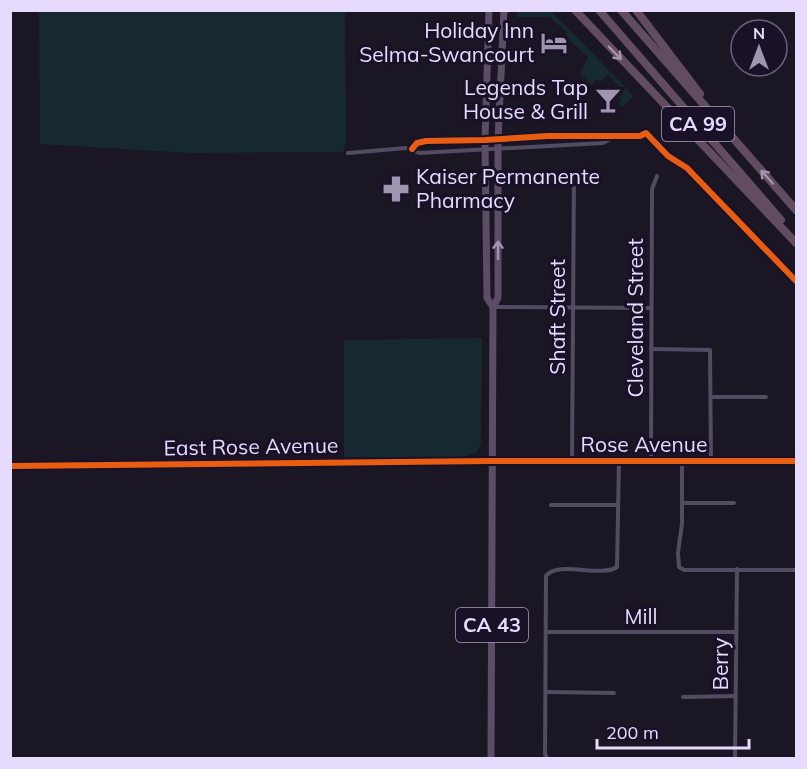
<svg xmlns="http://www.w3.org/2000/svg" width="807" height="769" font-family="Mulish,sans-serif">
	<rect width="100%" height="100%" fill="#1b1623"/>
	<g fill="#162930">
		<polygon points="39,11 345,11 346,144 343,152 191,153 40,144"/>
		<polygon points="517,11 551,11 634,96 622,107 618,103 622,100 619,98 624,92 608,75 600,82 597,79 591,85 580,73 588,57 569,40 565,31 550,17 517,17"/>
		<polygon points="482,338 481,443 477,452 465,457 344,457 344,340"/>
	</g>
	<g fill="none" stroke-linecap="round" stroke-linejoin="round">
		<g stroke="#524c63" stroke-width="4">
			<polyline points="412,149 417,143 426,141 485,140 548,136 640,136 646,133 668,156 687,168 796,281"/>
			<polyline points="348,153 406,148 419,153 603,143 616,136"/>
			<polyline points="493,307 651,308"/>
			<polyline points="651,349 710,350 711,461"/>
			<polyline points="711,397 766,397"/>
			<polyline points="651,461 652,189 657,176"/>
			<polyline points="572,462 574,173"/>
			<polyline points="682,462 682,523 678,553 679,567 684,570 796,570"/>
			<polyline points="10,466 491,461 796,461"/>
			<polyline points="683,503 734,503"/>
			<polyline points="551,505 618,505"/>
			<polyline points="546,632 736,632"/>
			<polyline points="546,692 614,693"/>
			<polyline points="683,697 736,696"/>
			<path d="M 547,758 L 545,754 L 546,576 C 557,560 601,578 617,567 L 619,461"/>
			<polyline points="735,758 737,569"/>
		</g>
		<g stroke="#5c4d67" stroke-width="7">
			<polyline points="489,10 485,140 487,298 493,307"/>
			<polyline points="491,758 493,307 498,298 498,139 504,10"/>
		</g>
		<g stroke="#614d5f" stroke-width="8">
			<polyline points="575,10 796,243"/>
			<polyline points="599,10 781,220"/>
			<polyline points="621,10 796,210"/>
			<polyline points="636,10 700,94"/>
			<polyline points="504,11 504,10"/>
		</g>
		<g stroke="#1a1128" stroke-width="10">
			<g id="cycleway">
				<polyline points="412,149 417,143 426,141 485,140 548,136 640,136 646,133 668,156 687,168 796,281"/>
				<polyline points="10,466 491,461 796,461"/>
			</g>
		</g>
		<use href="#cycleway" stroke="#e95d12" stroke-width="6"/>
	</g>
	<defs><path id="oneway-shaft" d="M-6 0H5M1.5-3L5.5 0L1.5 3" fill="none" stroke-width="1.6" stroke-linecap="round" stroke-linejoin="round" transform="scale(1.5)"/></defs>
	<g stroke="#a494ae">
		<use href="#oneway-shaft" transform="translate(615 53) rotate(46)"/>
		<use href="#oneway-shaft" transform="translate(767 177) rotate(-132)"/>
	</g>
	<use stroke="#a194b2" href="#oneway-shaft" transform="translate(498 250) rotate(-90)"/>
	<defs>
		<g id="hotel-bare" transform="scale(2.07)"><path d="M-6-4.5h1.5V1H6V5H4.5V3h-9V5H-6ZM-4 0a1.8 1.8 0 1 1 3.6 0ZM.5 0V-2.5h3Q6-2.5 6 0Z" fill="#9f95b1" stroke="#1a1128" stroke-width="2.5" paint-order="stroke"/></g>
		<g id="bar-bare" transform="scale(2.07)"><path d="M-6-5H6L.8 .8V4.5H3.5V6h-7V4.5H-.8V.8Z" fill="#9f95b1" stroke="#1a1128" stroke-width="2.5" paint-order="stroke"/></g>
		<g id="pharmacy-bare" transform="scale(2.07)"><path d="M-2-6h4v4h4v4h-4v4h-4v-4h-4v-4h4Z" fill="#9f95b1" stroke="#1a1128" stroke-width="2.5" paint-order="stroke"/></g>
	</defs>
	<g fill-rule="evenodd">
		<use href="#hotel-bare" x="554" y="43"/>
		<use href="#bar-bare" x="608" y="100"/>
		<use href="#pharmacy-bare" x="396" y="189"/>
	</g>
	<g text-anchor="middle" stroke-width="6" stroke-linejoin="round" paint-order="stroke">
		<g fill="#1a1128" stroke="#a99ebd" stroke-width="1.5">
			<rect x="662" y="107" width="72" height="34" rx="4.5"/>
			<rect x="456" y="608" width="72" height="34" rx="4.5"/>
		</g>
		<g font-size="20" font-weight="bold" fill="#e6dafd">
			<text x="698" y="131">CA 99</text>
			<text x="492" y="632">CA 43</text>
		</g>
		<g font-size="21" fill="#e6dafd" stroke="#1a1128" text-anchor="end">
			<text x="534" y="38">Holiday Inn<tspan x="534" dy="24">Selma-Swancourt</tspan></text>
			<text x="588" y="95">Legends Tap<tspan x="588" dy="24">House &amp; Grill</tspan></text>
			<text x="416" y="184" text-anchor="start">Kaiser Permanente<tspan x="416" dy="24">Pharmacy</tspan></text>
		</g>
		<g font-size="21" fill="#e6dafd" stroke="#1a1128">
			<text transform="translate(558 317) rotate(-90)" y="7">Shaft Street</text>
			<text transform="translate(636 318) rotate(-90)" y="7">Cleveland Street</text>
			<text x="644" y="452">Rose Avenue</text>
			<text transform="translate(251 447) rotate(-1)" y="7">East Rose Avenue</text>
			<text x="641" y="624">Mill</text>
			<text transform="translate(721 664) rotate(-90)" y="7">Berry</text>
		</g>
	</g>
	<rect width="807" height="769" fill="none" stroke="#e6dafd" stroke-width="24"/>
	<g transform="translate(759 48)"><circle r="28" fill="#1a1128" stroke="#6c617d" stroke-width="1.5"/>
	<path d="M0-4.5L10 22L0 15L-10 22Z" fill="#9f95b1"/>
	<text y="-9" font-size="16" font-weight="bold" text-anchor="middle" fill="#e6dafd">N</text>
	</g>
	<path d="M597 739v9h152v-9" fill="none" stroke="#e6dafd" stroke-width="3"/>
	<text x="606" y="739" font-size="18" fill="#e6dafd" stroke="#1a1128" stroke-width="4.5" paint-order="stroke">200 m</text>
</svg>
